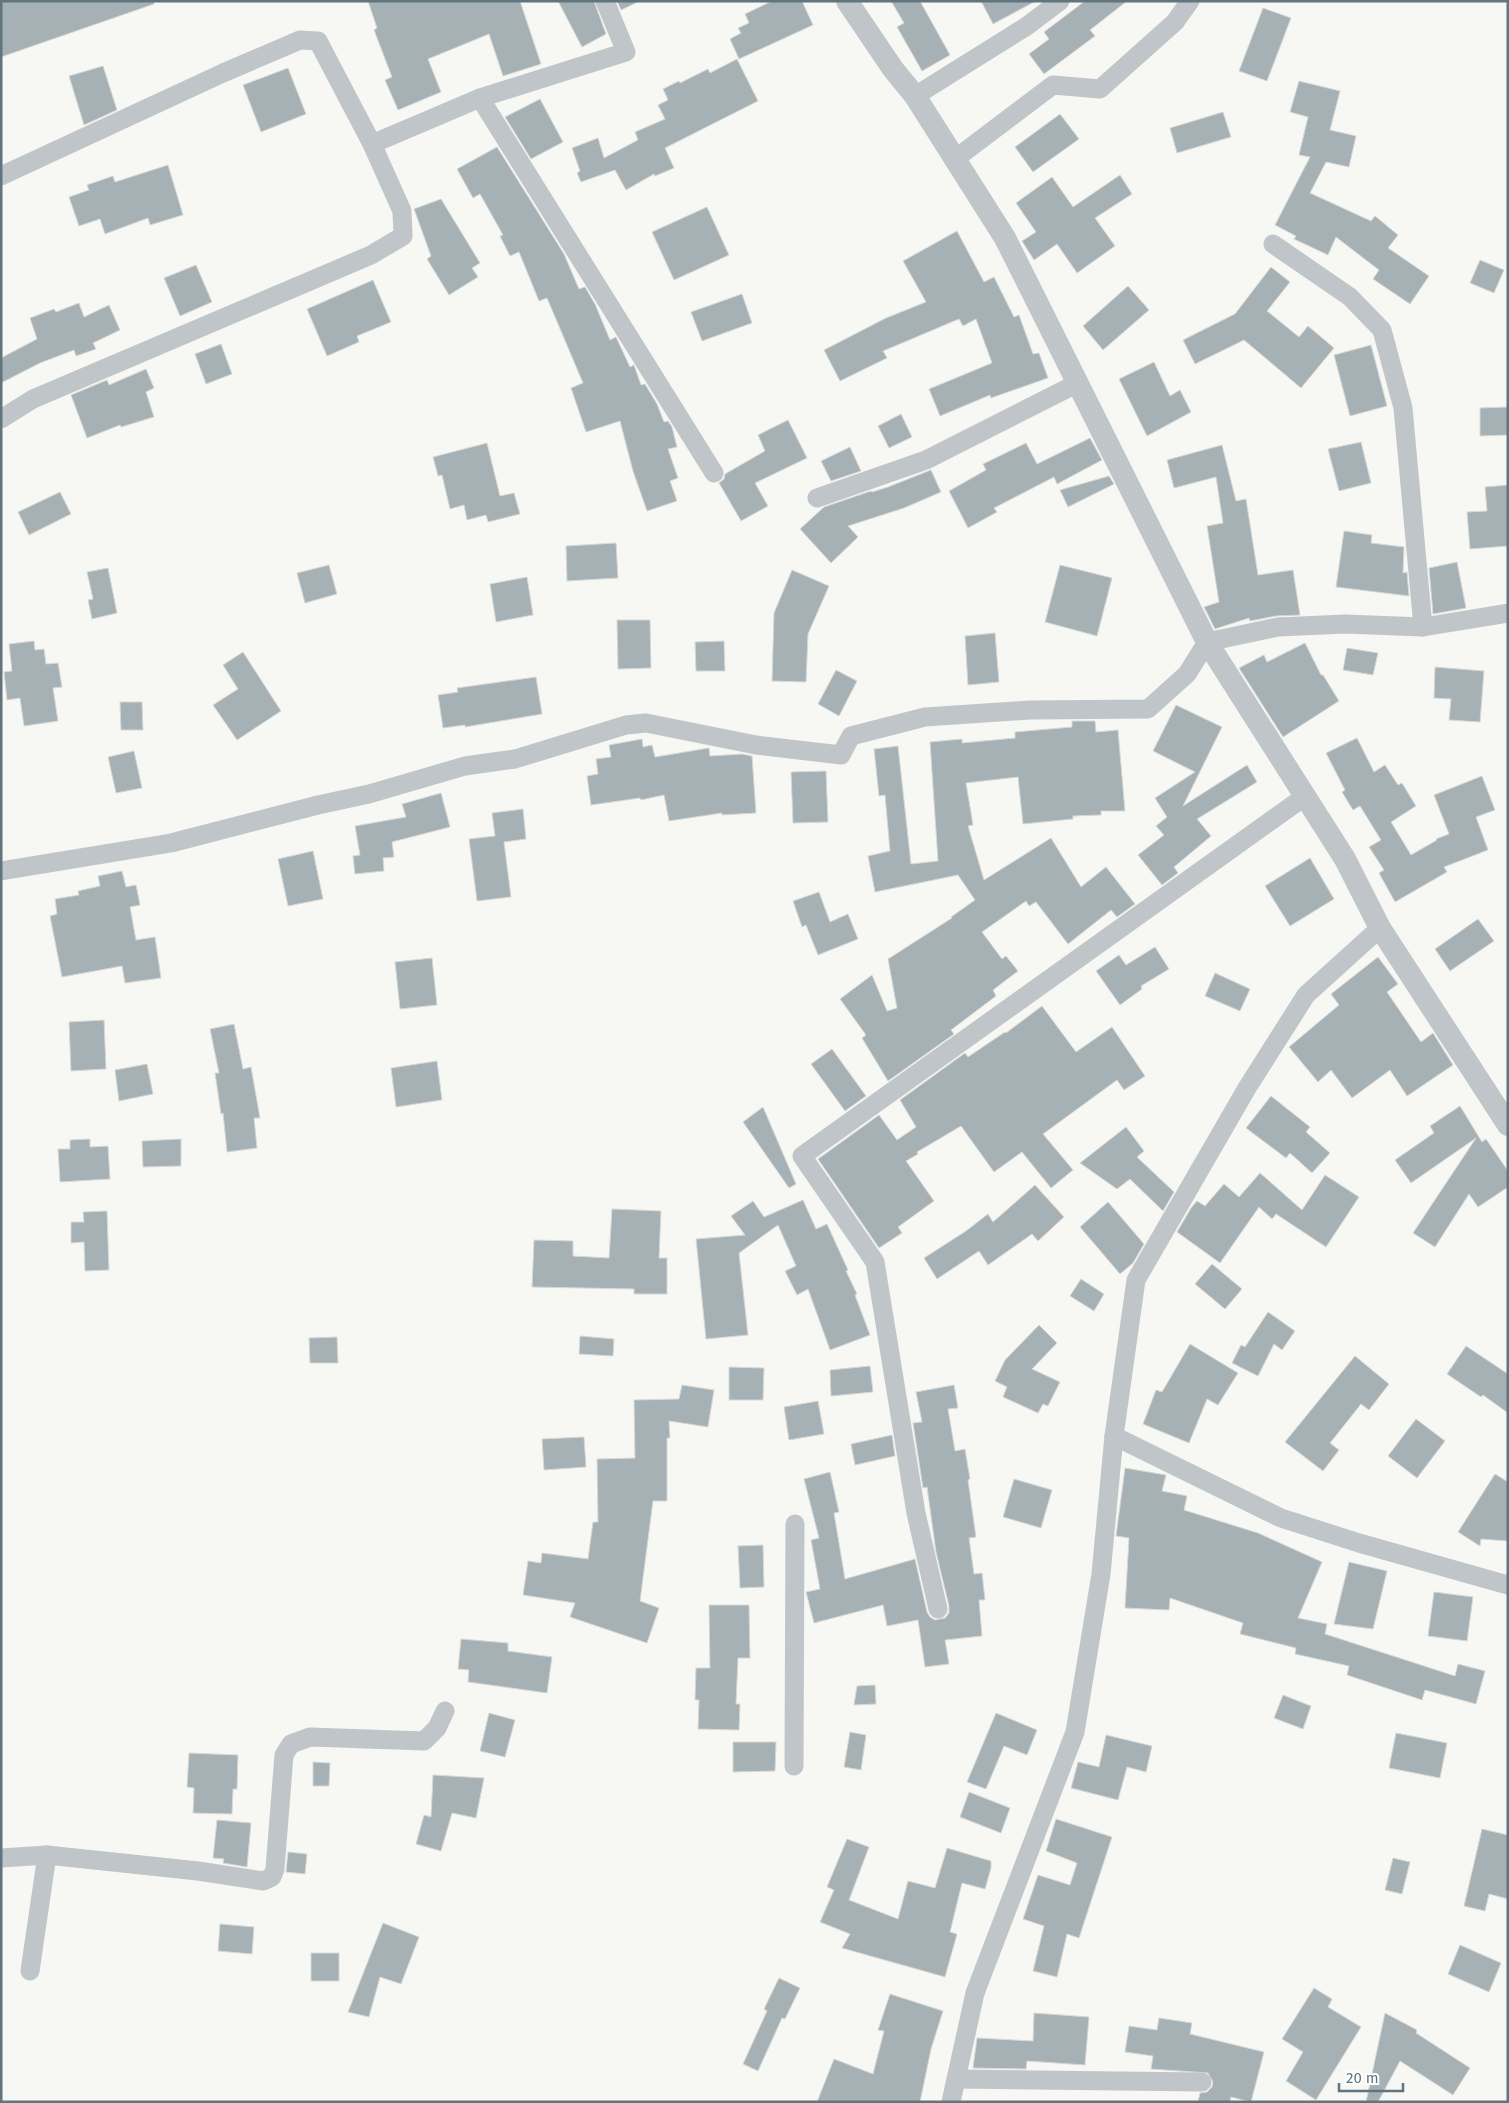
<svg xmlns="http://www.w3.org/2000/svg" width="1509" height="2103" font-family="'Fira Sans',sans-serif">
	<rect width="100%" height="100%" fill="#f7f7f3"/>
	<g fill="#a6b1b5" stroke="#d8d8d6">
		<polygon points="1,1 154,1 154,4 1,57"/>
		<polygon points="368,1 520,1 541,64 503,76 489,34 428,59 441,92 398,110 385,80 392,77 374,30 377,28"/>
		<polygon points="558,1 594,1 606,34 582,47"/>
		<polygon points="617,1 640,1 621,10"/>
		<polygon points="772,1 802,1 813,25 739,59 730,39 741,33 738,28 749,23 745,14"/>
		<polygon points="891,1 920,1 950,55 922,71 897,27 904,23"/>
		<polygon points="981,1 1036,1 993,24"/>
		<polygon points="1085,1 1127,1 1090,30 1095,36 1044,74 1029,54 1049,39 1044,32"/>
		<polygon points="1263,8 1291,18 1267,81 1239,71"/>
		<polygon points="737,59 758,101 665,148 674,168 655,176 654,174 626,190 615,170 581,182 577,173 580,171 572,148 598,138 604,158 638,140 635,132 665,119 658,105 668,100 663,89 679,81 680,83 708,69 710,73"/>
		<polygon points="103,66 117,110 84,125 69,76"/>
		<polygon points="288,68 306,114 261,132 243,85"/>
		<polygon points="1299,81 1340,91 1330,130 1356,136 1349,167 1326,162 1310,193 1371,221 1375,216 1398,235 1388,248 1429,276 1410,304 1373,279 1379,270 1336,237 1328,255 1294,239 1296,236 1275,225 1310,157 1299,155 1308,117 1290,112"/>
		<polygon points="540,99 563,142 531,159 505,117"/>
		<polygon points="1223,112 1231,137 1177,153 1170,128"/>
		<polygon points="1060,114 1079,139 1033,172 1015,147"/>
		<polygon points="497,147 564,254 579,289 585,287 595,304 610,340 616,337 630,367 634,365 641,385 645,384 657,404 664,422 668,421 672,427 677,447 668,449 678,478 670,481 677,501 647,511 633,471 620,421 586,432 571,388 583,383 547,298 539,301 519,252 510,256 500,236 503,235 480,194 473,198 457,169"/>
		<polygon points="168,165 183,215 150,225 148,218 105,234 100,219 79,226 69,197 89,190 87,185 113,176 115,182"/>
		<polygon points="1120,175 1132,194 1095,218 1115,246 1077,273 1057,244 1034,260 1022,241 1036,232 1016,203 1052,177 1073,207"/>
		<polygon points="441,199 480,263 472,268 478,277 449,295 427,259 431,256 414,209"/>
		<polygon points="707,207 729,255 674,280 652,232"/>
		<polygon points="957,231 984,282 994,277 1014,317 1019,315 1033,354 1039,353 1048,378 991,398 990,395 940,416 929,389 992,363 976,319 963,326 959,319 883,351 887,358 840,381 824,350 886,318 926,302 903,261"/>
		<polygon points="1480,260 1504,270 1494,293 1470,283"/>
		<polygon points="196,265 212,302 180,316 164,278"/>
		<polygon points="1271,267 1290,282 1267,311 1299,337 1308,326 1334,348 1301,388 1244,340 1195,364 1183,340 1235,314"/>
		<polygon points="373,280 391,322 357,336 359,342 327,356 307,309"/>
		<polygon points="1128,286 1149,310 1103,350 1083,326"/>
		<polygon points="742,294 752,323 702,341 691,312"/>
		<polygon points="79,303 84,317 109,305 120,330 93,343 96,349 76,356 74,350 40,363 1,383 1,358 37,339 30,318 54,309 56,312"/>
		<polygon points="221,344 232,374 206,384 195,354"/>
		<polygon points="1371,345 1387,406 1350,416 1334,355"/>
		<polygon points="1154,362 1170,396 1180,390 1191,412 1147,436 1119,379"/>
		<polygon points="146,369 154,388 146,392 154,417 121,427 120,425 87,438 71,395 107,380 109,385"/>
		<polygon points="1508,407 1508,435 1480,436 1480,408"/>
		<polygon points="901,414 912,437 889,448 878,426"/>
		<polygon points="788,420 807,458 755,483 768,506 741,521 719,483 724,479 725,474 765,451 758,435"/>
		<polygon points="1090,438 1102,460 1057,484 1054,477 994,508 997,512 968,528 949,491 986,470 983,464 1026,443 1037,464"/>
		<polygon points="1361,442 1371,483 1339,491 1328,449"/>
		<polygon points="487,443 500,496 514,493 520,514 488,522 486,515 467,520 464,505 450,509 442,475 438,476 433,457"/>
		<polygon points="1222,445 1236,501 1246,499 1258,575 1293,570 1300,615 1276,616 1250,621 1249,618 1215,629 1204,607 1219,602 1207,526 1223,523 1216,477 1174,488 1167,460"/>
		<polygon points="850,447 861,471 831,481 821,461"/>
		<polygon points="931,470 941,492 904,508 848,526 858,537 831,563 800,529 824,507 871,491 872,492 888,487"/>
		<polygon points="1109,476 1114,484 1068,507 1060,490"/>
		<polygon points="1508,485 1508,546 1470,549 1467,512 1487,511 1485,487"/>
		<polygon points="60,492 71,514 29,535 18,512"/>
		<polygon points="1344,531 1372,535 1371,543 1404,547 1403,573 1407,572 1409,596 1336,587"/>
		<polygon points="616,543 618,578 567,581 566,546"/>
		<polygon points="1457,562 1466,608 1433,614 1429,568"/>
		<polygon points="329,565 337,594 305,603 297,573"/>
		<polygon points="1060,565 1112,578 1097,636 1045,622"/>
		<polygon points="108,568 117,613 92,619 88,600 93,599 87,572"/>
		<polygon points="792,570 829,586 808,634 806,682 772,681 774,613"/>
		<polygon points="527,577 533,615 496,622 490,584"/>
		<polygon points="617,620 650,620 651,668 618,669"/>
		<polygon points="995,633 999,682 968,685 965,636"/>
		<polygon points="34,641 35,650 44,649 46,664 58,663 62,687 53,688 58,721 24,726 20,698 7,700 4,672 12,671 9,644"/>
		<polygon points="724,641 725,671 696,671 695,642"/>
		<polygon points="1305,643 1321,675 1323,675 1339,701 1283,737 1239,668 1264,655 1267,662"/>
		<polygon points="1347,648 1378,653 1373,675 1343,670"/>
		<polygon points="243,652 281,711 237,740 213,705 238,689 223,665"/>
		<polygon points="1435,667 1484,671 1480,722 1449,720 1451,699 1434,698"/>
		<polygon points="836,670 857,681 839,716 818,704"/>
		<polygon points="536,677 542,714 465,727 465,725 443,728 438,695 458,692 457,688"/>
		<polygon points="120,702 142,702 143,730 121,730"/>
		<polygon points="1176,705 1222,727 1183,806 1247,765 1257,782 1197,819 1211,836 1174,867 1178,873 1162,885 1138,855 1164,835 1156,826 1167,817 1155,798 1195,772 1153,751"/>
		<polygon points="1072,721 1095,721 1096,732 1118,730 1125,811 1101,811 1101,815 1073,816 1073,819 1023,824 1018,777 966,783 973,825 968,826 984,880 1051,838 1081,887 1106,867 1135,904 1117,917 1111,910 1068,944 1036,902 1029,906 1026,901 982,932 1002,959 1006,956 1018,971 993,990 996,996 951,1030 954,1034 888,1081 862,1038 866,1035 840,999 872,975 887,1011 897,1008 888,959 952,918 951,917 975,900 958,875 875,892 868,856 890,851 885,795 879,796 874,749 898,746 911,864 938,861 930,742 962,739 962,743 1015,738 1015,732 1072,727"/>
		<polygon points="1357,738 1374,772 1385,765 1398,785 1402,783 1416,806 1391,822 1411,855 1437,840 1436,839 1449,834 1434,795 1482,776 1495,810 1476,817 1488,850 1444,867 1447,872 1395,902 1379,873 1384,870 1369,847 1381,840 1360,806 1353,810 1342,792 1345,790 1326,753"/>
		<polygon points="642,739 643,747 652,745 655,757 709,748 710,756 742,754 752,756 756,813 722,815 722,813 669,821 664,795 641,800 640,798 591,805 587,776 598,774 596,759 611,757 609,745"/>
		<polygon points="134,751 142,788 116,793 108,757"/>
		<polygon points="826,771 828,822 793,823 791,772"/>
		<polygon points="441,793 450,827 392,842 394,857 383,858 384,871 355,874 353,856 360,855 355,826 406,817 402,804"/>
		<polygon points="523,809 526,839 504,842 511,897 477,901 469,839 495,836 492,813"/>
		<polygon points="313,851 323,899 288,906 278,859"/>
		<polygon points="1310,858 1334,899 1290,926 1265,886"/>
		<polygon points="122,871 126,887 136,885 140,905 130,907 136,940 155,937 161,978 125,983 122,966 62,977 50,916 57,914 55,899 79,895 78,891 100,886 98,876"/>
		<polygon points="819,892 830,922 848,914 858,939 818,955 806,925 802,927 793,901"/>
		<polygon points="1478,919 1494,941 1450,971 1435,949"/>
		<polygon points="1155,947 1169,969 1141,986 1142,989 1120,1005 1096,971 1119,955 1126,965"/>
		<polygon points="1378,957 1398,984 1387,992 1421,1042 1433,1033 1453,1065 1407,1096 1390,1070 1352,1098 1331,1070 1318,1082 1289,1047 1339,1005 1331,994"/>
		<polygon points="432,958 437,1005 400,1009 395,962"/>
		<polygon points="1215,973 1250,989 1240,1011 1205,996"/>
		<polygon points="1042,1006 1076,1052 1112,1027 1145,1076 1124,1090 1117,1080 1043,1134 1073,1170 1051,1188 1022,1152 994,1172 961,1126 917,1152 918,1154 906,1161 934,1201 898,1227 902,1233 879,1248 818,1159 879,1115 897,1140 916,1127 900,1100 965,1053 968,1057 1005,1032 1006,1033"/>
		<polygon points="104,1020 106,1069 71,1071 69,1022"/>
		<polygon points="234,1024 243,1069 251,1067 260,1118 254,1118 257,1148 227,1152 223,1113 221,1114 215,1073 219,1073 210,1029"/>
		<polygon points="832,1049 866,1096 845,1111 811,1064"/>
		<polygon points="437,1061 442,1100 396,1107 391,1068"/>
		<polygon points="147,1064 153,1094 119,1101 115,1070"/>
		<polygon points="1271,1096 1310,1127 1306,1132 1330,1153 1312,1173 1290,1153 1286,1158 1246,1128"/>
		<polygon points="1460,1106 1482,1142 1486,1139 1508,1171 1508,1187 1478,1207 1469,1194 1435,1247 1413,1233 1476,1138 1411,1183 1395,1160 1434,1133 1430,1126"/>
		<polygon points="763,1107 796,1184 789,1188 743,1122"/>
		<polygon points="1126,1127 1144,1151 1137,1157 1174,1192 1163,1211 1130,1179 1117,1189 1080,1163"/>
		<polygon points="90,1139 90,1147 108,1146 110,1179 60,1182 58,1149 70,1149 70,1140"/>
		<polygon points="181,1139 181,1166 143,1167 142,1141"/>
		<polygon points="1260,1173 1302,1210 1325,1175 1359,1197 1326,1247 1276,1214 1272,1219 1259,1207 1220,1263 1177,1232 1191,1208 1197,1201 1205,1206 1224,1184 1239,1197"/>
		<polygon points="1035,1185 1064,1217 1038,1241 1032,1234 988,1265 979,1251 937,1279 924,1258 966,1231 988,1214 993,1222"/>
		<polygon points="803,1200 816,1229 827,1224 848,1270 846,1271 857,1294 855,1295 870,1335 830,1350 808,1289 797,1295 785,1271 796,1266 778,1225 739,1253 748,1335 706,1339 696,1239 745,1235 731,1216 753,1201 764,1217"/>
		<polygon points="1108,1202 1144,1244 1133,1263 1120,1274 1080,1227"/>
		<polygon points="612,1209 661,1211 659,1258 667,1258 667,1294 634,1294 634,1289 532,1287 534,1240 573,1241 573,1256 609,1258"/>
		<polygon points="107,1211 109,1270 85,1271 84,1242 71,1243 71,1222 84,1222 83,1212"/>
		<polygon points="1212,1264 1242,1289 1225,1309 1195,1284"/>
		<polygon points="1081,1279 1104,1294 1094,1311 1070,1296"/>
		<polygon points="1268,1312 1295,1331 1282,1350 1274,1344 1258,1376 1232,1363 1241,1345 1245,1347"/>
		<polygon points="1039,1325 1057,1343 1032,1369 1060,1382 1048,1406 1043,1404 1038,1413 1003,1397 1007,1387 995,1381 1005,1360"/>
		<polygon points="580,1336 614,1339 613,1356 579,1354"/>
		<polygon points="337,1337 338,1363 310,1363 309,1338"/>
		<polygon points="1190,1344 1238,1373 1218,1405 1207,1399 1189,1443 1143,1424 1156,1390 1162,1392"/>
		<polygon points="1466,1346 1508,1374 1508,1413 1483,1395 1481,1397 1447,1374"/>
		<polygon points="1355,1356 1389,1384 1369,1410 1361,1404 1330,1443 1339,1450 1323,1471 1285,1442"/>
		<polygon points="870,1366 873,1392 831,1396 830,1370"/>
		<polygon points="729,1367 764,1368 763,1400 729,1400"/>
		<polygon points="682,1385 714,1390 708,1427 669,1421 670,1438 667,1438 667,1501 653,1501 640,1601 659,1608 647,1643 570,1617 575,1603 523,1595 528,1561 541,1563 542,1553 588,1559 593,1522 598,1522 597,1459 635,1458 634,1400 679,1399"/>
		<polygon points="954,1385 958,1408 948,1409 955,1451 965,1449 970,1479 968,1480 976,1537 969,1538 974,1574 982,1573 985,1600 979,1600 982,1636 945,1640 949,1664 925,1667 918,1620 887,1626 883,1605 814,1623 806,1592 820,1589 811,1540 819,1538 804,1479 830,1472 839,1512 834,1513 845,1579 915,1559 927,1612 930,1617 935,1620 945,1618 949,1613 949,1606 936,1552 927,1487 923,1488 913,1423 922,1422 916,1392"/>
		<polygon points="818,1401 824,1434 789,1440 784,1407"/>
		<polygon points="1416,1419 1445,1441 1417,1478 1388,1456"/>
		<polygon points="892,1435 895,1456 855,1465 851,1444"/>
		<polygon points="584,1437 586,1467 544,1470 542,1439"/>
		<polygon points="1125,1468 1166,1475 1162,1491 1187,1496 1184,1510 1258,1533 1322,1562 1298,1618 1327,1624 1325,1634 1455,1676 1458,1664 1485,1671 1476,1704 1425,1690 1422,1700 1347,1675 1349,1666 1295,1654 1296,1648 1240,1634 1243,1623 1170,1598 1169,1610 1125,1608 1129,1538 1116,1536"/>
		<polygon points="1495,1474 1508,1482 1508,1541 1481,1539 1480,1546 1458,1532"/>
		<polygon points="1014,1479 1052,1490 1041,1528 1003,1517"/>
		<polygon points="763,1545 764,1587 740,1588 738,1546"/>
		<polygon points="1349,1562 1387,1571 1373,1629 1334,1624"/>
		<polygon points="1434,1592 1473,1597 1467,1641 1428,1636"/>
		<polygon points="709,1605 749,1605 750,1658 738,1658 736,1704 740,1704 739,1730 698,1729 699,1700 695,1700 696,1668 710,1668"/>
		<polygon points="461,1639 508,1643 508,1651 552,1657 547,1693 468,1682 469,1670 458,1669"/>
		<polygon points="875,1685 876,1704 854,1705 857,1686"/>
		<polygon points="1283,1695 1311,1706 1303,1729 1274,1718"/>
		<polygon points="489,1713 515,1720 505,1757 480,1751"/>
		<polygon points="996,1713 1037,1730 1027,1755 1004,1746 986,1789 967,1782"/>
		<polygon points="850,1732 866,1735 861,1770 844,1767"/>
		<polygon points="1396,1733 1447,1743 1440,1778 1389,1768"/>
		<polygon points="1106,1735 1152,1746 1146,1772 1127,1767 1118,1800 1071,1788 1078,1762 1099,1767"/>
		<polygon points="733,1742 776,1742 775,1771 733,1772"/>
		<polygon points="189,1753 238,1755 237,1789 233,1789 232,1814 193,1813 194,1788 187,1787"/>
		<polygon points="313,1762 330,1763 329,1786 313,1786"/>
		<polygon points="433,1775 484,1778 476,1818 452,1813 441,1851 416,1844 424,1815 431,1817"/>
		<polygon points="969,1792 1010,1808 1001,1833 960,1817"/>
		<polygon points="1056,1819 1112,1837 1079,1938 1067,1934 1057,1977 1033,1971 1044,1926 1023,1919 1038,1875 1070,1885 1077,1863 1046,1851"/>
		<polygon points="217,1820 251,1823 247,1867 223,1863 224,1859 213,1858"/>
		<polygon points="1482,1829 1508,1835 1508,1899 1489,1894 1485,1911 1464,1906"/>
		<polygon points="847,1839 869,1847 849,1900 898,1919 908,1881 935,1888 947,1848 991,1861 991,1868 985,1889 962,1883 950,1932 957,1934 945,1977 842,1948 850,1934 820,1922 834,1890 827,1887"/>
		<polygon points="288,1852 307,1854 305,1874 286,1872"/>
		<polygon points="1393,1858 1410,1862 1402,1894 1385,1890"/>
		<polygon points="383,1923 419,1937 401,1984 380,1977 369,2017 348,2012"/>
		<polygon points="220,1924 254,1927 252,1954 218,1951"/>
		<polygon points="1460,1945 1501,1963 1489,1992 1448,1974"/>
		<rect x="311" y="1953" width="28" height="28"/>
		<polygon points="779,1978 800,1988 785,2019 782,2018 758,2071 743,2064 767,2011 764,2009"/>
		<polygon points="1314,1988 1332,1999 1328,2007 1361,2027 1316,2100 1286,2081 1303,2052 1282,2039"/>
		<polygon points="890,1994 943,2011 931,2049 920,2102 817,2102 834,2059 873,2074 884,2031 878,2030"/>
		<polygon points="1034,2013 1089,2017 1085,2065 1027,2061 1026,2069 973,2068 977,2038 1033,2041"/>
		<polygon points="1385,2013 1417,2030 1416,2033 1470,2068 1453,2095 1400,2061 1378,2102 1366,2102"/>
		<polygon points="1159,2018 1192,2023 1190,2034 1264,2052 1251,2102 1231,2097 1230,2102 1198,2102 1200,2093 1207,2092 1212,2087 1213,2082 1208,2073 1151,2069 1153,2056 1125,2052 1129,2026 1157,2030"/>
	</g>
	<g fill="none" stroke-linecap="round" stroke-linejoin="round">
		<g stroke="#bfc5c8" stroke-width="19">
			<polyline points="915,96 1027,26 1060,1"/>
			<polyline points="480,98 626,52 605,1"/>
			<polyline points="372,144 480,98 714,473"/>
			<polyline points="955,159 1053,85 1100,89 1175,22 1190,1"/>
			<polyline points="1,176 223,73 300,40 318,41 372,144 402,211 403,236 371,255 33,399 1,419"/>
			<polyline points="1273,244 1350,297 1382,330 1403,408 1423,627"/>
			<polyline points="817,498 926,460 1078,383"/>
			<polyline points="1,871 171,843 318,805 369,794 465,766 515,759 626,725 646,723 756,745 841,755 851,736 925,717 1030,710 1148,709 1187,674 1207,642 1278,627 1345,624 1423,627 1508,613"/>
			<polyline points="1114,1436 1281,1518 1359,1543 1508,1585"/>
			<polyline points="938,1609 916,1513 875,1262 802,1156 1304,797"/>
			<polyline points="794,1766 795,1524"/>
			<polyline points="1,1858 47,1855 198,1871 263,1881 272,1877 275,1869 284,1755 291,1744 310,1737 424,1741 437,1728 445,1711"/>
			<polyline points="30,1971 47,1855"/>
			<polyline points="956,2079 1202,2082"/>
			<polyline points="951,2102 975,1993 1075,1732 1101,1574 1114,1436 1136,1280 1247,1088 1306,995 1380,928"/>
		</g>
		<polyline stroke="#bfc5c8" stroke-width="22" points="847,1 893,69 915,96 1005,238 1207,642 1345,859 1380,928 1508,1125"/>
	</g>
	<rect width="1509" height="2103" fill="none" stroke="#61757f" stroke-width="5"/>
	<path d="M1339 2083v8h64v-8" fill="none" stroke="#61757f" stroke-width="2.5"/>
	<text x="1346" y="2083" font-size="15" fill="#61757f" stroke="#ffffff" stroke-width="4" paint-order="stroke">20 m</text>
</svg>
